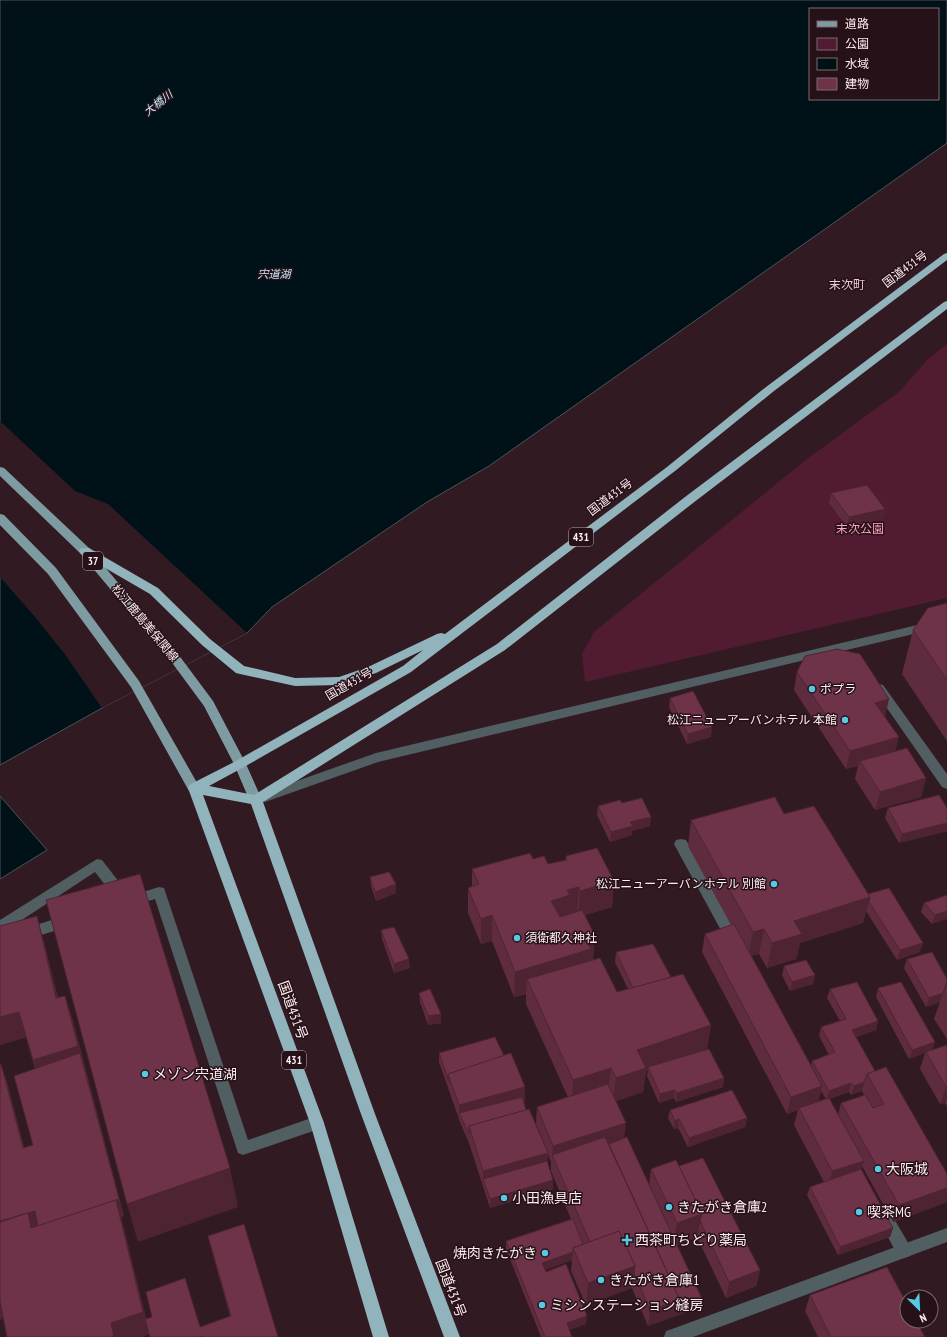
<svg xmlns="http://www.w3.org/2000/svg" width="947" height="1337" font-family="'PT Sans Narrow','Noto Sans JP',sans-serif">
	<rect width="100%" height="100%" fill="#321a22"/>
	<polygon fill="#511c31" points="947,344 947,598 585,682 582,654 594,632 807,459 900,391 927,360"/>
	<g fill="#001218" stroke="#4c5359" fill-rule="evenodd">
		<path d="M 0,0 L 947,0 L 947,143 L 489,466 L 427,502 L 272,607 L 247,633 L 102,708 L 0,765 ZM 810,9 L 938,9 L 938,99 L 810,99 Z"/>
		<polygon points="0,796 47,850 0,879"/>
	</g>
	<polygon fill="#321a22" points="0,421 75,491 108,504 247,633 102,708 64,653 35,617 0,577"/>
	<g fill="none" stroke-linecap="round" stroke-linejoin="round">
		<g fill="#515f62" fill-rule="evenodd">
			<polygon points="681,839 686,840 739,937 741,941 739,945 734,947 729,945 674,844 676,840"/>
			<polygon points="885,1210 890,1212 910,1246 912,1251 910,1256 904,1258 898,1256 880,1222 877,1217 880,1212"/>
		</g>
		<g fill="#515f62" fill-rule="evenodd">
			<polygon points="947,618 947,626 378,762 265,802 260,800 259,797 260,794 376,753"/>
			<polygon points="879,684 883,685 947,774 947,789 942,787 875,691 873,688 875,685"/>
			<polygon points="97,859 102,860 126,891 128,895 127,897 159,887 164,888 248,1140 317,1116 322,1118 324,1123 322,1128 243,1155 238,1153 155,899 131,906 126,905 124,901 125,899 121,900 116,899 95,872 5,931 0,933 0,920"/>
			<polygon points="68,915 73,917 75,921 73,925 0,948 0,936"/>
			<polygon points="947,1228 947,1242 693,1337 664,1337 666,1331 672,1329"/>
		</g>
		<g fill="#7f9ba2" fill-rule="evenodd">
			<polygon points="0,467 4,468 89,548 181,658 213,701 246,764 262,800 261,804 256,805 251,804 234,764 204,706 173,664 81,554 0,476"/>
			<polygon points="0,514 4,515 56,568 139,681 200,788 199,791 194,793 189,791 131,687 48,574 0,525"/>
		</g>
		<polygon fill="#91b3bc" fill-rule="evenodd" points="947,253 947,260 774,391 675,471 411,672 244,767 209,786 254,795 497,644 685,497 944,302 947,301 947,309 693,503 505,650 263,802 375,1114 460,1337 444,1337 361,1114 251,804 203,795 324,1123 389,1337 373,1337 310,1123 188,788 189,785 236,761 403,666 423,650 376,673 339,685 295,686 240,674 236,673 202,645 150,594 81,554 79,551 81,548 89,548 158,588 210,639 244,666 295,678 339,677 368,667 437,634 441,633 445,634 667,467 766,387 944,254"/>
	</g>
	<g fill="#5f2c3f" fill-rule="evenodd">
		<polygon points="831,493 885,509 883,518 847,527 829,503"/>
		<polygon points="947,603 947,741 902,674 913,630"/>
		<polygon points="797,672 885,717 895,751 926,778 921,797 875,810 855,779 858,766 846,769 794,690"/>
		<polygon points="670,698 711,737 687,744 669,707"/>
		<polygon points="622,803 650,826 632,831 632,835 610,842 597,815 598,806"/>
		<polygon points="888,808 947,808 947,831 899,843 885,818"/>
		<path d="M 784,814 L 868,894 L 920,952 L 897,960 L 866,911 L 863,923 L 800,943 L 796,959 L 767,968 L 759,954 L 751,956 L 811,1066 L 812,1061 L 829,1055 L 819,1036 L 821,1027 L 840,1021 L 827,998 L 830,989 L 878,1021 L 876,1030 L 856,1037 L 875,1071 L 947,1174 L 947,1202 L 893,1222 L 862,1166 L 861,1169 L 893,1228 L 890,1237 L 838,1255 L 807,1195 L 810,1187 L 824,1182 L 794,1125 L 798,1110 L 787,1114 L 702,952 L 705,934 L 731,925 L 688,846 L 691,820 ZM 821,1091 L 826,1099 L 818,1101 ZM 862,1091 L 864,1095 L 841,1103 L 838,1115 L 829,1099 L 849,1092 L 851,1095 Z"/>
		<polygon points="566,856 614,881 612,907 585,915 595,936 593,959 617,992 628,989 615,962 616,952 671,977 711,1025 707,1049 724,1078 723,1087 676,1102 674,1098 659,1103 647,1076 648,1070 646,1071 643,1092 616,1101 624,1138 649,1185 651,1169 679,1166 760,1270 756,1286 726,1298 697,1237 677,1245 702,1299 700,1307 648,1326 632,1288 586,1305 571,1271 572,1260 545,1270 546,1272 586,1324 569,1330 572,1337 541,1337 506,1249 506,1241 571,1219 551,1171 551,1162 536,1124 537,1107 568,1097 526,1004 526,994 514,997 492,941 481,944 468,913 468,888 472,886 472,869 533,859 548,864 565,860"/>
		<polygon points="370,877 396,884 396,893 376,901 371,886"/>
		<polygon points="947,895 932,924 921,912 924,903"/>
		<polygon points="0,926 44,942 58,998 65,996 73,1021 124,1216 121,1217 146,1318 200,1327 230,1316 212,1252 208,1236 278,1337 149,1334 142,1337 7,1337 3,1318 0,1320 0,1065 7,1082 24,1148 33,1145 35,1069 26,1037 0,1045"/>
		<polygon points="381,930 410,968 394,973 382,939"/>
		<polygon points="907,959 947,979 947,1039 934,1019 940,1002 926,1007 904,968"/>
		<polygon points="784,966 815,975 813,984 790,991 782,975"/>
		<polygon points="878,988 935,1042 932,1050 947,1045 947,1106 945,1103 940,1104 920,1069 925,1053 909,1059 876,997"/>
		<polygon points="419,993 441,1014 441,1023 428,1025 420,1002"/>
		<polygon points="439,1053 525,1087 524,1104 526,1110 548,1153 547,1161 553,1189 490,1208 469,1143 460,1122 439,1062"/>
		<polygon points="670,1110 747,1118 745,1127 688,1147 678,1128 674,1129 668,1118"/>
		<polygon points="810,1295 925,1337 818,1337 805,1311"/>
	</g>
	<g fill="#4e2433">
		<polygon points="885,509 883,518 847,527 849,517"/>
		<polygon points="889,699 885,718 875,703"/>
		<polygon points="712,727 711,737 687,744 688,734"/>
		<polygon points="899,737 894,756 860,761 858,766 846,769 850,751"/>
		<polygon points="926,778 921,797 875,810 880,792"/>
		<polygon points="651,817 650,826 632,831 632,835 610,842 611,832 630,822"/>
		<polygon points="947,823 947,831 899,843 902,834"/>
		<polygon points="614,881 612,907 578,917 580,891"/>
		<polygon points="396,884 396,893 376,901 375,892"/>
		<polygon points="579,887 577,912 550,927 551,901 567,890"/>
		<polygon points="870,897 863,923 800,943 796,959 767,968 772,943 794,921"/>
		<polygon points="947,911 947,919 932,924 935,915"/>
		<polygon points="492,915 492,941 481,944 481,919"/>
		<polygon points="37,916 44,942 64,1023 56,998"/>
		<polygon points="764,929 759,954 748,957 753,932"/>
		<polygon points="595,936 593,961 527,979 526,994 514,997 515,972 585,939"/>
		<polygon points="923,943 920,952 897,960 900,950"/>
		<polygon points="409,959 410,968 394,973 394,964"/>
		<polygon points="815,975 813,984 790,991 792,982"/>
		<polygon points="943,993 940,1002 926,1007 929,998"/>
		<polygon points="65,996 73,1021 124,1216 121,1217 150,1334 142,1337 114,1337 0,1240 0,1221 85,1071 41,1085 33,1060"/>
		<polygon points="19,1012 28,1037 0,1045 0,1017"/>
		<polygon points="441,1014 441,1023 428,1025 428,1016"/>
		<polygon points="878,1021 876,1030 849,1039 852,1030"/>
		<polygon points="711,1025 707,1050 648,1067 648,1070 646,1071 643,1092 613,1102 616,1078 637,1050"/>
		<polygon points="935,1042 932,1051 926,1052 925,1053 909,1059 912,1050"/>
		<polygon points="1,1064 7,1082 29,1165 23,1148"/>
		<polygon points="611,1068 608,1093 572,1105 573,1080"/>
		<polygon points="724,1078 723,1087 676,1102 677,1093"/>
		<polygon points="864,1082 862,1091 851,1095 854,1086"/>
		<polygon points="851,1083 849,1092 826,1100 829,1091"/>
		<polygon points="822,1086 818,1104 799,1108 798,1110 787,1114 791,1097"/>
		<polygon points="525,1087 525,1104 463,1121 459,1113 459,1105"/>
		<polygon points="946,1087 947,1087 947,1099 945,1103 940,1104"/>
		<polygon points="675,1090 674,1098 659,1103 660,1094"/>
		<polygon points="747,1118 745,1127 688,1147 689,1138"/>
		<polygon points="679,1119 678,1128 674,1129 675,1121"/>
		<polygon points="626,1123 624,1140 555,1162 552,1156 553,1146"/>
		<polygon points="548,1153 547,1170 483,1179 483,1171"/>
		<polygon points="864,1161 858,1177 828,1188 832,1171"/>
		<polygon points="230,1168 238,1207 138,1242 127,1204"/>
		<polygon points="553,1180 553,1189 490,1208 490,1199"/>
		<polygon points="947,1188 947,1202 893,1222 899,1205"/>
		<polygon points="702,1214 697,1237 673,1246 677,1223"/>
		<polygon points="893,1228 890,1237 838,1255 840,1247"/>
		<polygon points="573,1252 572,1260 542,1271 542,1263"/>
		<polygon points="635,1266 632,1288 586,1305 588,1283"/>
		<polygon points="760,1270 756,1286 726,1298 729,1282"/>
		<polygon points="0,1297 8,1316 0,1320"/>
		<polygon points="702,1299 700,1307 677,1315 679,1307"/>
		<polygon points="680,1300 677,1315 648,1326 650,1310"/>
		<polygon points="587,1316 586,1324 566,1331 567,1323"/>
	</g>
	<g fill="#6f3349" stroke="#4e2433">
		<polygon points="867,485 885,509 849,517 831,493"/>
		<polygon points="947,603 947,680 913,630 928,608"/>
		<polygon points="837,649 860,654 889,699 875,703 899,737 850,751 797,672 805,656"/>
		<polygon points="693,691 712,727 688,734 670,698"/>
		<polygon points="907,748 926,778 880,792 860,761"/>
		<polygon points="939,795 947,808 947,823 902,834 888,808"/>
		<polygon points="775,797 784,814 814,806 870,897 794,921 802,934 772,943 764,929 753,932 691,820"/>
		<polygon points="642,798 651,817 630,822 633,826 611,832 598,806 620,800 622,803"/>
		<polygon points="597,848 614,881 580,891 579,887 567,890 570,895 551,901 560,917 582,910 595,936 585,939 591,949 515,972 492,915 481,919 474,903 468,888 479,884 472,869 530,853 533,859 544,856 548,864 567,860 566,856"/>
		<polygon points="389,872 396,884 375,892 370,877"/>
		<polygon points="140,874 230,1168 127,1204 46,900"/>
		<polygon points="889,888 923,943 900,950 869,902 870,897 868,894"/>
		<polygon points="947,895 947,911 935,915 924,903"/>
		<polygon points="37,916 56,998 65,996 78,1046 33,1060 19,1012 0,1017 0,926"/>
		<polygon points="734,924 822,1086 791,1097 705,934"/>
		<polygon points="394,927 409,959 394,964 381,930"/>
		<polygon points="653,944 671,977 633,988 616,952"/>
		<polygon points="932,952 947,979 947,981 943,993 929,998 907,959"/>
		<polygon points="600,958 617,992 683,974 711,1025 637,1050 646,1068 616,1078 611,1068 573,1080 527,979"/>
		<polygon points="806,960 815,975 792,982 784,966"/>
		<polygon points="857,982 878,1021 852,1030 875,1071 867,1074 864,1082 854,1086 851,1083 829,1091 812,1061 835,1052 821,1027 846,1019 830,989"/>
		<polygon points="901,982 935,1042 912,1050 878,988"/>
		<polygon points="430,989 441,1014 428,1016 419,993"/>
		<polygon points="495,1037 504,1056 448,1074 449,1082 439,1053"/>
		<polygon points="947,1045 947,1087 946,1087 926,1052"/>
		<polygon points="709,1049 724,1078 677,1093 675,1090 660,1094 648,1067"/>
		<polygon points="80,1053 119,1199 38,1226 35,1211 0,1221 0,1065 1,1064 23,1148 33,1145 14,1076"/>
		<polygon points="511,1053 525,1087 459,1105 448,1074"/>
		<polygon points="886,1067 947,1174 947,1188 899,1205 841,1103 865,1095 873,1108 884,1104 867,1074"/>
		<polygon points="608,1084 626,1123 553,1146 537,1107"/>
		<polygon points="732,1090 747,1118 689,1138 679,1119 675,1121 670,1110"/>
		<polygon points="522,1097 526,1110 469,1126 469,1134 459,1113"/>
		<polygon points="829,1098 864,1161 832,1171 799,1108"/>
		<polygon points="529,1109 548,1153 483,1171 469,1126"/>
		<polygon points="605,1137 680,1300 650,1310 634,1273 635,1266 619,1231 590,1242 552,1155"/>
		<polygon points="627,1137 702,1299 679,1307 680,1300 609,1144"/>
		<polygon points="703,1158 760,1270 729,1282 700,1221 702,1214 679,1166"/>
		<polygon points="676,1160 702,1214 677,1223 651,1169"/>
		<polygon points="547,1161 553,1180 490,1199 483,1179"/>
		<polygon points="861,1169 893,1228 840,1247 810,1187"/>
		<polygon points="116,1200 143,1312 111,1323 114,1337 7,1337 0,1301 0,1222 28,1213 31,1228"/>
		<polygon points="573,1219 583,1244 573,1248 573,1252 542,1263 546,1272 566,1264 587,1316 567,1323 572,1337 545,1337 506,1241"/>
		<polygon points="244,1224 278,1337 202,1337 202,1336 198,1337 150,1337 145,1319 152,1317 146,1292 185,1278 200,1327 231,1316 208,1236"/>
		<polygon points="619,1231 635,1266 588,1283 573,1248"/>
		<polygon points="887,1267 907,1304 907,1321 916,1321 925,1337 831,1337 810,1295"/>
	</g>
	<g fill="#58c9e3" stroke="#271119" stroke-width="1.5">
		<circle cx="812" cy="689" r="4"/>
		<circle cx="845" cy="720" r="4"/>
		<circle cx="774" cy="884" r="4"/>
		<circle cx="517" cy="938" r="4"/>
		<circle cx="145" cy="1074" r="4"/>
		<circle cx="878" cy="1169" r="4"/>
		<circle cx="504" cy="1198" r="4"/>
		<circle cx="669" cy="1207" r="4"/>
		<circle cx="859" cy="1212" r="4"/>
		<path d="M625 1234h4v4h4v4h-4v4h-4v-4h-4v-4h4z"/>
		<circle cx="545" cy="1253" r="4"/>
		<circle cx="601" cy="1280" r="4"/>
		<circle cx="542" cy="1305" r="4"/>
	</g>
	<g text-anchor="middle" stroke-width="3" stroke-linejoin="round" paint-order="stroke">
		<g font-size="11" font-style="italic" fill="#c0ebf7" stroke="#271119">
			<text transform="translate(158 103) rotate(-38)" y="4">大橋川</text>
			<text x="274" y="278">宍道湖</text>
		</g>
		<g fill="#271119" stroke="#bdaab0" stroke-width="1">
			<rect x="569" y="528" width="24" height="18" rx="3"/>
			<rect x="83" y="552" width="20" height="18" rx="3"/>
			<rect x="282" y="1051" width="24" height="18" rx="3"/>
		</g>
		<g font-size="11" font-weight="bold" fill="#fdecf0">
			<text x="581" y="541">431</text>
			<text x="93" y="565">37</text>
			<text x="294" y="1064">431</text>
		</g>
		<g font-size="12" fill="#fdecf0" stroke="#271119">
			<text transform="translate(905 269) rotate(-37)" y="4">国道431号</text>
			<text transform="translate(610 497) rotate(-37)" y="4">国道431号</text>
			<text transform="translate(145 623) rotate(50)" y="4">松江鹿島美保関線</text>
			<text transform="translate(349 684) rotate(-30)" y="4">国道431号</text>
		</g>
		<g font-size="12" fill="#eccbd4" stroke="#271119">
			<text x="847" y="289">末次町</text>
		</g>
		<g font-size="12" fill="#fea0bf" stroke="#271119">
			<text x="860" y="533">末次公園</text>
		</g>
		<g font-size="12" fill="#fdecf0" stroke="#271119" text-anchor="start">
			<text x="820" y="693">ポプラ</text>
			<text x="837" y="724" text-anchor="end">松江ニューアーバンホテル 本館</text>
			<text x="766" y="888" text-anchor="end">松江ニューアーバンホテル 別館</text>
			<text x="525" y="942">須衛都久神社</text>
		</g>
		<g font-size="14" fill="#fdecf0" stroke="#271119">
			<text transform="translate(293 1010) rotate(70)" y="5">国道431号</text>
			<text transform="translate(451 1288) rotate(69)" y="5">国道431号</text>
		</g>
		<g font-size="14" fill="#fdecf0" stroke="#271119" text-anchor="start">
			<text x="153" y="1079">メゾン宍道湖</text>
			<text x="886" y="1174">大阪城</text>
			<text x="512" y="1203">小田漁具店</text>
			<text x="677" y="1212">きたがき倉庫2</text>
			<text x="867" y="1217">喫茶MG</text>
			<text x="635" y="1245">西茶町ちどり薬局</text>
			<text x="537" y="1258" text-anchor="end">焼肉きたがき</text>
			<text x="609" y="1285">きたがき倉庫1</text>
			<text x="550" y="1310">ミシンステーション縫房</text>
		</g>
	</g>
	<rect x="809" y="8" width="130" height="92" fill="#271119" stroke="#7d696f"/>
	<rect x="817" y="21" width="20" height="6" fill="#7f9ba2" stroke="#7d696f"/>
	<text x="845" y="28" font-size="12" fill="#fdecf0">道路</text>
	<rect x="817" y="38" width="20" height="12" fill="#511c31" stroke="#7d696f"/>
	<text x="845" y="48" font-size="12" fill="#fdecf0">公園</text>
	<rect x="817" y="58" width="20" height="12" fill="#001218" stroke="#7d696f"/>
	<text x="845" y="68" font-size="12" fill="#fdecf0">水域</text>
	<rect x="817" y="78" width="20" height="12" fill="#6f3349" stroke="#7d696f"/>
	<text x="845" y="88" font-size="12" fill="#fdecf0">建物</text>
	<g transform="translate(919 1309) rotate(156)"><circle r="19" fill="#271119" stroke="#7d696f"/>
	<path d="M0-3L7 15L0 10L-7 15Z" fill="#58c9e3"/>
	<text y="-6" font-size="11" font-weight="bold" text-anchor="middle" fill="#fdecf0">N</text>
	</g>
</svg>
